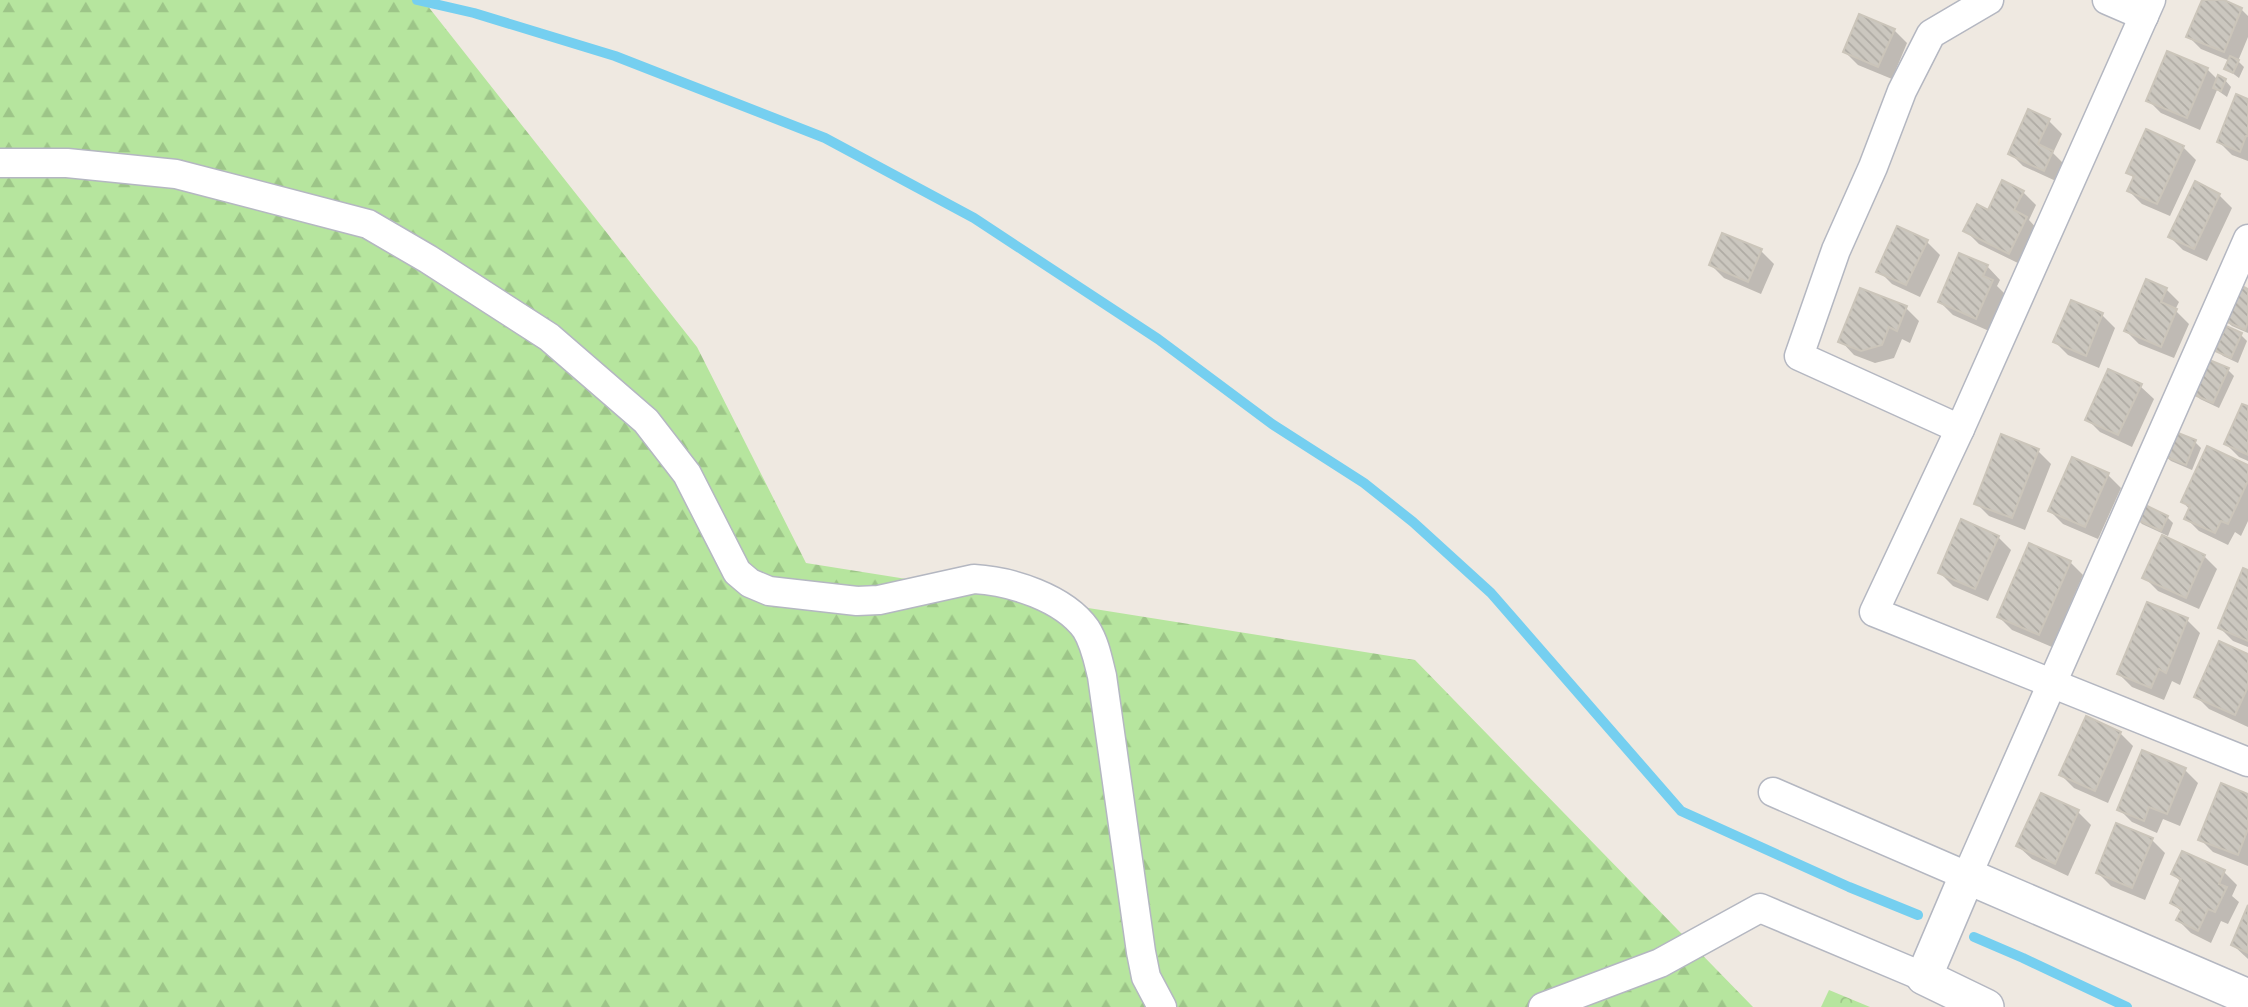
<svg xmlns="http://www.w3.org/2000/svg" width="2248" height="1007" font-family="'PT Sans',sans-serif">
	<defs>
		<pattern id="forest-firs" width="22" height="20" patternUnits="userSpaceOnUse" patternTransform="scale(1.75)"><rect width="22" height="20" fill="#b6e59e"/><path d="M5 1l3.5 6h-7zM16 11l3.5 6h-7z" fill="#9dc588"/></pattern>
		<pattern id="park-crowns" width="20" height="18" patternUnits="userSpaceOnUse" patternTransform="scale(1.75)"><rect width="20" height="18" fill="#b6e59e"/><path d="M2 6a3 3 0 1 1 6 0M12 15a3 3 0 1 1 6 0" fill="none" stroke="#9dc588"/></pattern>
		<pattern id="building-back-hatch" width="6" height="6" patternUnits="userSpaceOnUse" patternTransform="scale(1.75)"><rect width="6" height="6" fill="#cbc7bf"/><path d="M-1 5l2 2M0 0l6 6M5-1l2 2" fill="none" stroke="#afaba4"/></pattern>
	</defs>
	<rect width="100%" height="100%" fill="#efe9e1"/>
	<polygon fill="url(#forest-firs)" points="0,0 423,0 697,347 806,563 1415,660 1753,1007 0,1007"/>
	<polygon fill="url(#park-crowns)" points="1829,990 1870,1007 1821,1007"/>
	<g fill="#0003">
		<polygon points="2204,0 2219,0 2241,9 2248,16 2248,37 2238,61 2244,67 2239,78 2227,69 2230,61 2201,49 2188,36"/>
		<polygon points="1894,30 1907,43 1892,79 1858,65 1845,52"/>
		<polygon points="2207,69 2218,80 2225,80 2231,87 2227,97 2217,90 2200,130 2161,113 2148,100"/>
		<polygon points="2248,101 2248,161 2232,155 2219,142"/>
		<polygon points="2049,121 2062,134 2053,153 2065,165 2058,182 2023,166 2010,153"/>
		<polygon points="2183,147 2196,160 2170,216 2142,204 2129,191 2135,179 2128,172"/>
		<polygon points="2023,192 2036,205 2029,220 2039,231 2022,265 1979,244 1966,231 1988,212"/>
		<polygon points="2219,195 2232,208 2207,261 2183,250 2170,237"/>
		<polygon points="1927,242 1940,255 1920,297 1892,284 1879,271"/>
		<polygon points="1761,251 1774,264 1761,294 1724,278 1711,265"/>
		<polygon points="1987,266 2000,280 1997,286 2005,294 1989,331 1953,315 1940,302"/>
		<polygon points="2166,289 2179,302 2175,310 2189,324 2174,358 2139,344 2126,331"/>
		<polygon points="2248,291 2248,333 2232,326 2225,320"/>
		<polygon points="1906,308 1919,321 1910,343 1902,339 1894,358 1875,363 1854,355 1841,341"/>
		<polygon points="2102,315 2115,328 2099,368 2068,355 2055,342"/>
		<polygon points="2241,335 2247,341 2238,363 2223,356 2217,350"/>
		<polygon points="2228,370 2234,376 2219,408 2200,399 2194,393"/>
		<polygon points="2140,386 2154,399 2132,447 2100,432 2087,419"/>
		<polygon points="2248,409 2248,461 2239,457 2226,444"/>
		<polygon points="2195,442 2201,448 2192,470 2171,461 2164,455"/>
		<polygon points="2038,451 2051,464 2025,530 1989,516 1976,503"/>
		<polygon points="2248,467 2248,521 2241,536 2235,532 2228,545 2199,531 2186,518 2190,510 2183,502"/>
		<polygon points="2108,475 2121,488 2098,539 2063,524 2050,511"/>
		<polygon points="2167,517 2173,523 2168,536 2142,524 2136,518"/>
		<polygon points="1998,537 2011,550 1988,601 1953,586 1940,573"/>
		<polygon points="2204,556 2217,569 2199,609 2158,591 2145,578"/>
		<polygon points="2070,562 2083,575 2052,647 2012,630 1999,617"/>
		<polygon points="2248,572 2248,647 2233,641 2220,628"/>
		<polygon points="2187,620 2200,633 2180,685 2172,681 2164,700 2132,687 2119,674"/>
		<polygon points="2248,656 2248,727 2209,709 2196,696"/>
		<polygon points="2120,733 2133,746 2108,803 2074,788 2061,775"/>
		<polygon points="2185,770 2198,783 2180,826 2163,819 2157,833 2132,822 2119,809"/>
		<polygon points="2042,795 2078,812 2091,825 2068,876 2032,859 2018,846"/>
		<polygon points="2248,795 2248,866 2213,852 2200,839"/>
		<polygon points="2152,840 2165,853 2145,900 2111,886 2098,873"/>
		<polygon points="2224,872 2237,885 2232,896 2239,902 2228,924 2221,921 2211,943 2191,933 2178,920 2182,912 2172,903 2181,882 2173,874"/>
		<polygon points="2248,910 2248,959 2233,945"/>
	</g>
	<g fill="none" stroke-linecap="round" stroke-linejoin="round">
		<g stroke="#75cff0" stroke-width="10">
			<polyline points="417,0 474,13 615,56 825,138 974,218 1158,339 1272,424 1364,483 1413,522 1491,593 1681,811 1849,887 1918,915"/>
			<polyline points="1974,937 2023,958 2127,1007"/>
		</g>
	</g>
	<g fill="url(#building-back-hatch)" stroke="#cbc5ba" stroke-width="2">
		<polygon points="2202,0 2224,0 2242,8 2224,52 2186,37"/>
		<polygon points="1859,14 1895,29 1878,67 1843,52"/>
		<polygon points="2167,51 2208,68 2187,118 2146,101"/>
		<polygon points="2230,56 2239,60 2233,73 2224,69"/>
		<polygon points="2218,75 2226,79 2221,91 2213,88"/>
		<polygon points="2236,94 2248,99 2248,136 2246,136 2240,152 2217,142"/>
		<polygon points="2028,109 2050,119 2038,144 2053,151 2044,171 2008,154"/>
		<polygon points="2146,129 2184,146 2157,204 2127,191 2134,176 2126,173"/>
		<polygon points="2002,180 2024,191 2014,210 2027,217 2009,254 1963,231 1977,204 1988,210"/>
		<polygon points="2195,181 2220,194 2194,249 2168,237"/>
		<polygon points="1897,226 1928,240 1906,285 1876,272"/>
		<polygon points="1722,233 1762,249 1748,282 1709,265"/>
		<polygon points="1959,253 1988,265 1983,276 1993,280 1976,319 1938,302"/>
		<polygon points="2146,279 2167,288 2161,302 2177,309 2161,347 2124,331"/>
		<polygon points="2240,285 2248,289 2248,322 2245,330 2223,320"/>
		<polygon points="1860,288 1907,306 1897,331 1889,327 1882,345 1861,351 1838,342"/>
		<polygon points="2071,300 2103,313 2086,356 2053,342"/>
		<polygon points="2226,326 2242,333 2231,358 2215,351"/>
		<polygon points="2207,359 2229,368 2213,403 2192,394"/>
		<polygon points="2108,369 2142,384 2118,435 2085,420"/>
		<polygon points="2242,404 2248,406 2248,455 2224,444"/>
		<polygon points="2173,431 2196,440 2186,465 2162,455"/>
		<polygon points="2001,434 2039,449 2012,518 1974,504"/>
		<polygon points="2207,446 2248,465 2248,481 2228,524 2221,521 2215,533 2184,519 2190,506 2181,502"/>
		<polygon points="2072,457 2109,473 2085,527 2048,511"/>
		<polygon points="2141,503 2168,516 2161,531 2134,518"/>
		<polygon points="1961,519 1999,536 1975,589 1938,573"/>
		<polygon points="2162,535 2205,555 2186,598 2142,578"/>
		<polygon points="2029,543 2071,561 2039,635 1997,617"/>
		<polygon points="2243,568 2248,570 2248,641 2218,628"/>
		<polygon points="2147,602 2188,618 2166,673 2159,669 2151,688 2117,674"/>
		<polygon points="2219,641 2248,654 2248,687 2235,715 2194,697"/>
		<polygon points="2086,716 2121,732 2095,791 2059,775"/>
		<polygon points="2142,750 2186,768 2167,814 2149,807 2144,821 2117,810"/>
		<polygon points="2221,783 2248,794 2248,829 2238,855 2198,840"/>
		<polygon points="2041,793 2079,810 2055,864 2016,846"/>
		<polygon points="2116,823 2153,838 2132,888 2096,873"/>
		<polygon points="2182,851 2225,870 2219,884 2227,887 2215,912 2208,909 2198,931 2176,920 2182,909 2170,903 2181,879 2171,874"/>
		<polygon points="2248,905 2248,953 2231,945"/>
	</g>
	<g fill="none" stroke-linecap="round" stroke-linejoin="round">
		<g stroke="#b4b7c1" stroke-width="31">
			<g id="minor">
				<polyline points="2107,0 2144,16"/>
				<polyline points="2151,0 1960,429 1874,612 2248,762"/>
				<path d="M 0,163 L 67,163 L 176,174 L 368,224 L 428,259 L 549,337 L 646,421 L 687,474 L 737,572 L 750,583 L 769,591 L 857,601 L 879,600 L 974,579 C 1011,581 1064,598 1086,629 C 1095,643 1098,660 1102,676 L 1141,952 L 1146,977 L 1162,1007"/>
				<polyline points="1960,429 1799,356 1836,250 1873,167 1902,91 1931,34 1989,0"/>
				<polyline points="1773,792 1967,876 2248,239"/>
				<polyline points="1543,1007 1660,963 1760,908 1924,977"/>
			</g>
		</g>
		<g stroke="#b4b7c1" stroke-width="38">
			<polyline id="tertiary" points="1986,1007 1924,977 1967,876 2248,997"/>
		</g>
		<use href="#minor" stroke="#fff" stroke-width="28"/>
		<use href="#tertiary" stroke="#fff" stroke-width="35"/>
	</g>
</svg>
